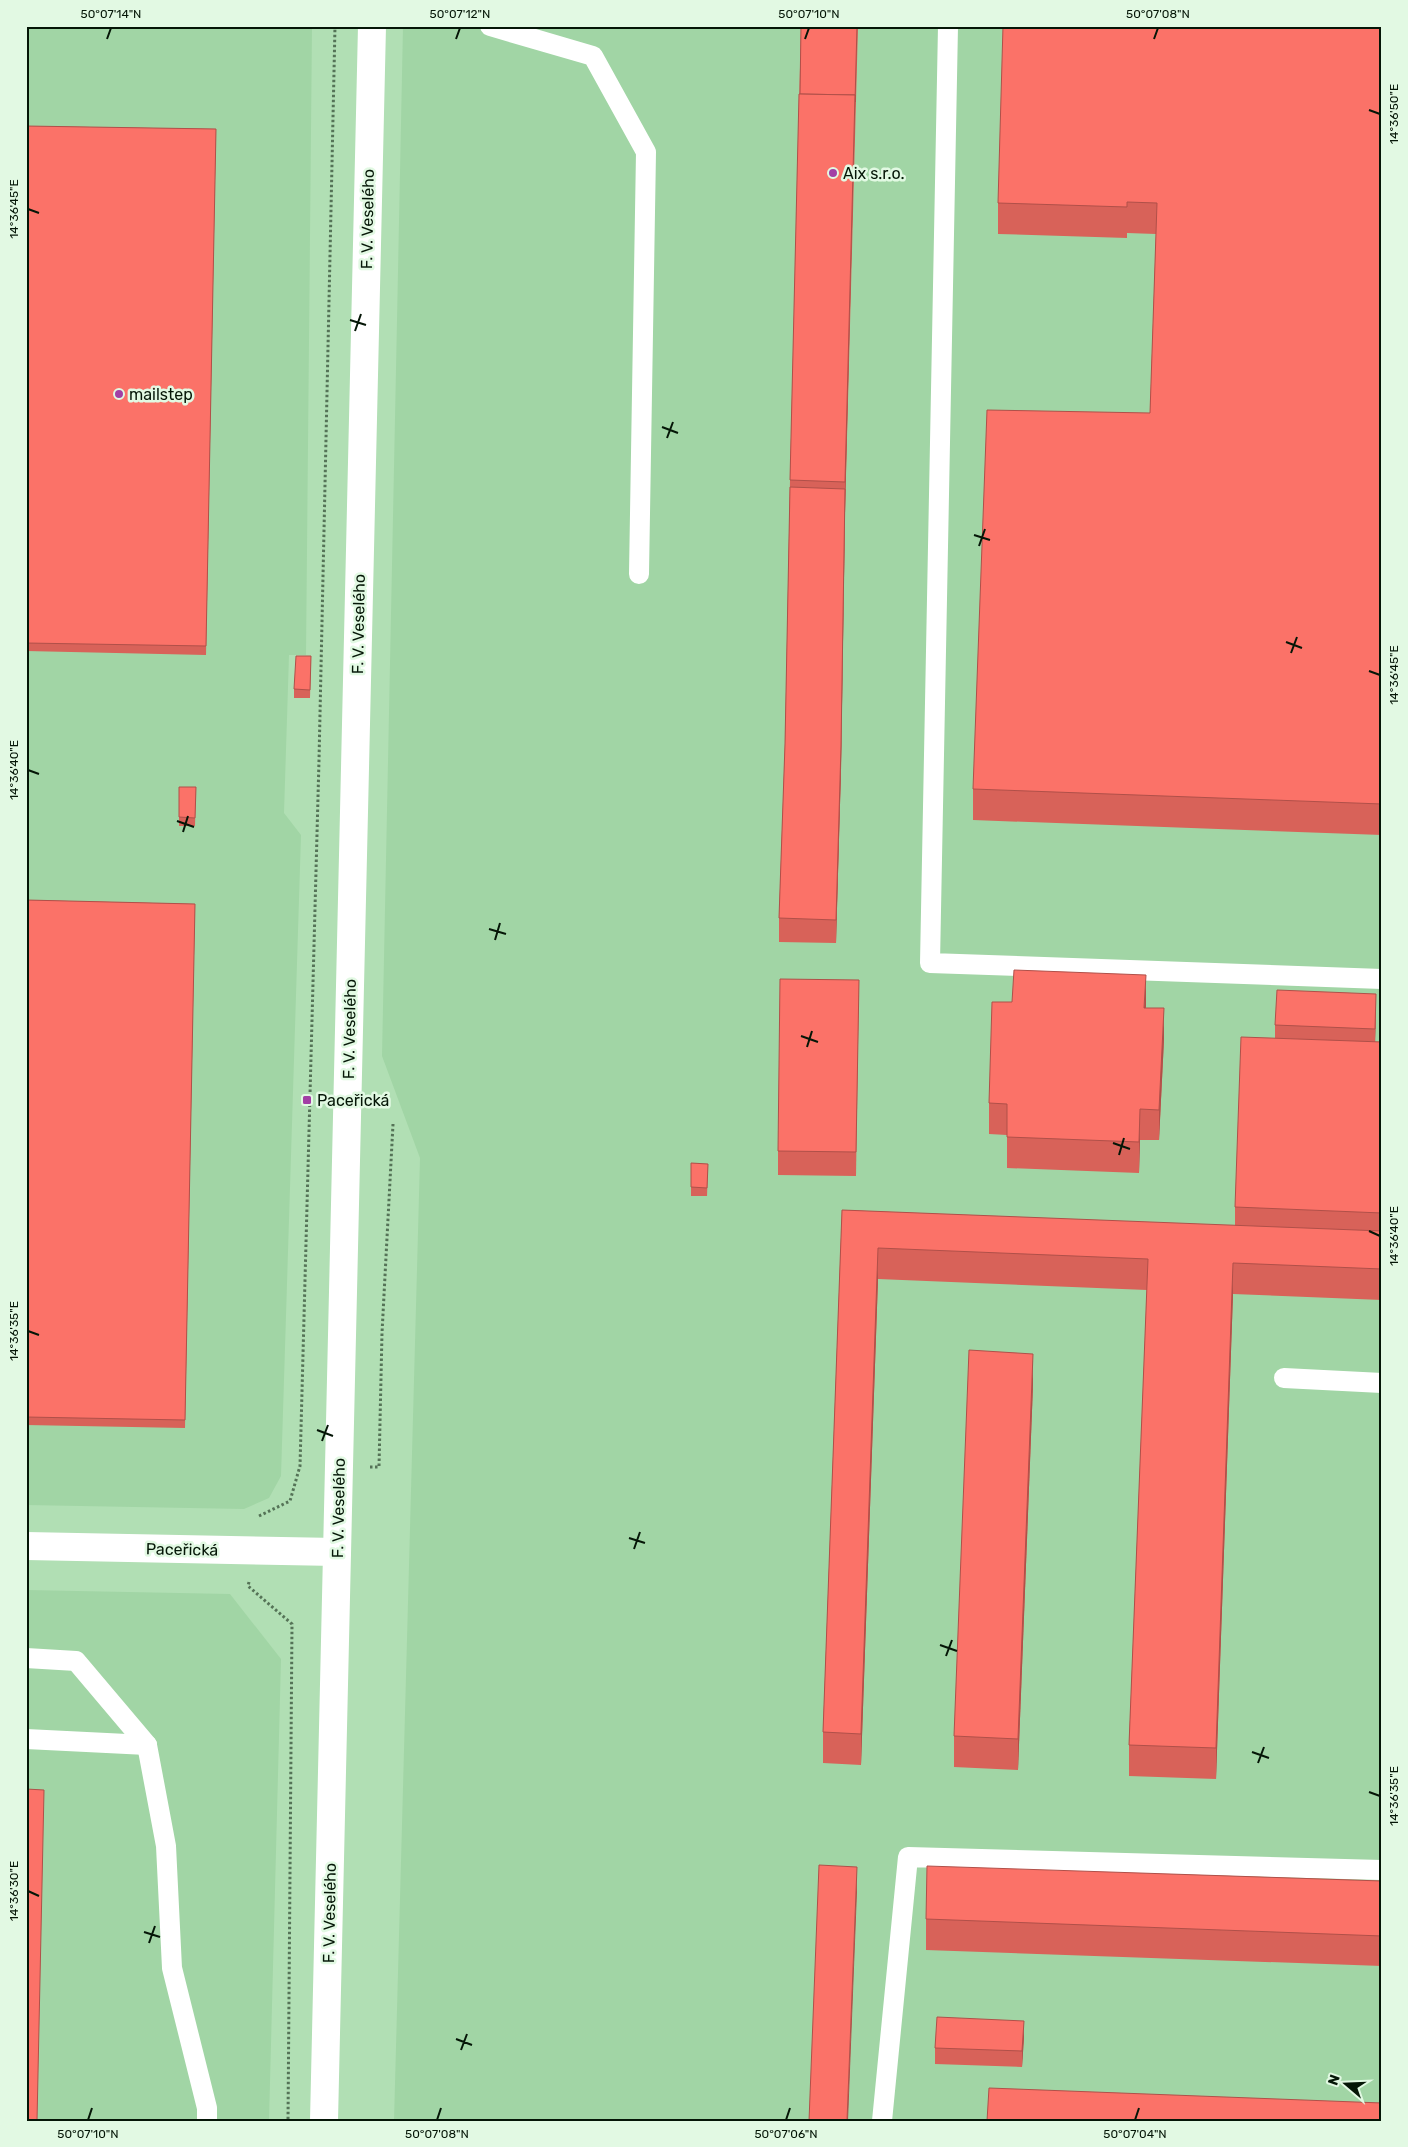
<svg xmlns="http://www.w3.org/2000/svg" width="1408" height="2147" font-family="Rubik,sans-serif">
	<rect width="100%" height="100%" fill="#b1dfb4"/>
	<g fill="#a1d5a5">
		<polygon points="26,26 312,26 306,655 289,655 284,813 301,835 281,1476 269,1498 244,1509 26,1505"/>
		<polygon points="403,26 1382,26 1382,2121 394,2121 420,1158 382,1056"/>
		<polygon points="26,1590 230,1594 281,1659 269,2121 26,2121"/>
	</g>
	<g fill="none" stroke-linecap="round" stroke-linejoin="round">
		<g stroke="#557357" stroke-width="3" stroke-dasharray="2.5 2.5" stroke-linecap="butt">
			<polyline points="370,1467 379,1467 382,1333 393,1124"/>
			<polyline points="259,1516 290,1501 300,1466 319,760 335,26"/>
			<polyline points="249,1582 248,1586 292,1624 288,2121"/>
		</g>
		<g stroke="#fff" stroke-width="20">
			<polyline points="490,26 593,56 646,152 639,574"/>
			<polyline points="948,26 930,963 1382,979"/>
			<polyline points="1284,1378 1382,1383"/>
			<polyline points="26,1658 76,1661 147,1745 166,1846 172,1968 207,2108 207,2121"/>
			<polyline points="26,1739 147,1745"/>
			<polyline points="882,2121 908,1857 1382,1870"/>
		</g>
		<g stroke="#fff" stroke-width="28">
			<polyline points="26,1546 337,1552"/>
			<polyline points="324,2121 372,26"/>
		</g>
	</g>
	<g fill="#d86259">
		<polygon points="801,26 858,26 845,513 841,770 836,943 779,942 779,918 785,744 790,480"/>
		<polygon points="1382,26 1382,835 973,820 973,789 1150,413 1156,234 1127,233 1127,238 998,234 998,203"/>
		<polygon points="26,126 216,129 206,655 26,651"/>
		<polygon points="311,656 310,698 294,698 294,689"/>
		<polygon points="179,787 196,787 195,826 179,826"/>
		<polygon points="26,900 195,904 185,1428 26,1425"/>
		<polygon points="859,980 856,1176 778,1175 778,1151"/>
		<polygon points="1145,1008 1164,1039 1159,1140 1140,1140 1139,1173 1007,1168 1007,1135 989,1134 989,1103"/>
		<polygon points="1376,1010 1375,1042 1382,1042 1382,1300 1233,1294 1216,1779 1129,1776 1129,1745 1147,1290 878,1279 861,1765 823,1763 823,1732 842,1210 1235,1226 1235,1207 1275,1038 1275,1025"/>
		<polygon points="691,1163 708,1164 707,1196 691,1196"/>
		<polygon points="1033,1385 1018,1770 954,1767 954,1736"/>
		<polygon points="1382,1881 1382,1966 926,1950 926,1919"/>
		<polygon points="1024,2037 1022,2067 935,2064 935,2048"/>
	</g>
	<g fill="#b05049">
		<polygon points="857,26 845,513 841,770 836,943 836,920 841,746 845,482"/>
		<polygon points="1146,975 1146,1006 1144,1039 1144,1008"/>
		<polygon points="1376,994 1376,1010 1375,1046 1375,1029"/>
		<polygon points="1164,1008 1164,1039 1159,1140 1159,1110"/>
		<polygon points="1140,1109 1140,1140 1139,1173 1139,1142"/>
		<polygon points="878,1248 878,1279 861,1765 861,1734"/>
		<polygon points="1233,1263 1233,1294 1216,1779 1216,1748"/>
		<polygon points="1033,1354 1033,1385 1018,1770 1018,1739"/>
		<polygon points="857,1867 857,1891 848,2121 847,2121"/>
		<polygon points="1024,2021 1024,2037 1022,2067 1022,2051"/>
	</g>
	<g fill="#fb7268" stroke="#b05049">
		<polygon points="801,26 857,26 855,102 855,95 800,94"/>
		<polygon points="1003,26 1382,26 1382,804 973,789 987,410 1150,413 1157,203 1127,202 1127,207 998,203"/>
		<polygon points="799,94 855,95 845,482 790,480"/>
		<polygon points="26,126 216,129 206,646 26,643"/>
		<polygon points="790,487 845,489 841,746 836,920 779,918 785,744"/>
		<polygon points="296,656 311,656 310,690 294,689"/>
		<polygon points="179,787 196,787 195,818 179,817"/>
		<polygon points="26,900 195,904 185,1420 26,1417"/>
		<polygon points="1014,970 1146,975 1144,1008 1164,1008 1159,1110 1140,1109 1139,1142 1007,1137 1007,1104 989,1103 992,1002 1012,1002"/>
		<polygon points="780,979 859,980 856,1152 778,1151"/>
		<polygon points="1277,990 1376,994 1375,1029 1275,1025"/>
		<polygon points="1241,1037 1382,1042 1382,1213 1235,1207"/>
		<polygon points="691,1163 708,1164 707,1188 691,1187"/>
		<polygon points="842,1210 1382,1231 1382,1269 1233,1263 1216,1748 1129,1745 1148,1259 878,1248 861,1734 823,1732"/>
		<polygon points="969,1350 1033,1354 1018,1739 954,1736"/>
		<polygon points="26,1789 44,1790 37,2121 26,2121"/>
		<polygon points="819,1865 857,1867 847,2121 809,2121"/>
		<polygon points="927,1866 1382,1881 1382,1936 926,1919"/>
		<polygon points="937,2017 1024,2021 1022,2051 935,2048"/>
		<polygon points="989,2088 1382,2103 1382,2121 987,2121"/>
	</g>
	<path fill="none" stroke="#051607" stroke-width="2" d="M 107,39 L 111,28M 456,39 L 460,28M 805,39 L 809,28M 1154,39 L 1158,28M 1369,110 L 1380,114M 28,209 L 39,213M 350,320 L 366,325M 355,331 L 361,314M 662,427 L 678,433M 667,438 L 673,422M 974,535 L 990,540M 979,546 L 985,529M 1286,642 L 1302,648M 1291,653 L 1297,637M 1369,671 L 1380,675M 28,770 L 39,774M 177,821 L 194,827M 183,832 L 188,816M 489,929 L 506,934M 495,940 L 500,923M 801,1036 L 818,1042M 807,1047 L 812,1031M 1113,1143 L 1130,1149M 1119,1155 L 1124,1138M 1369,1231 L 1380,1236M 28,1331 L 39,1335M 317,1430 L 333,1436M 322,1441 L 328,1425M 629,1538 L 645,1543M 634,1549 L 640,1532M 940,1645 L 957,1651M 946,1656 L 952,1640M 1252,1752 L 1269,1758M 1258,1763 L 1264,1747M 1369,1792 L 1380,1796M 28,1891 L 39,1896M 144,1932 L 160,1937M 149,1943 L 155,1926M 456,2039 L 472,2045M 461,2050 L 467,2034M 88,2120 L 92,2108M 437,2120 L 441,2108M 786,2120 L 790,2108M 1135,2120 L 1139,2108"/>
	<g fill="#a23fa5" stroke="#e2f9e3" stroke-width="2">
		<circle cx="833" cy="173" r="5"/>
		<circle cx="119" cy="394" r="5"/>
		<rect x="302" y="1095" width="10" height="10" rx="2.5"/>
	</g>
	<g text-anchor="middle" stroke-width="5" stroke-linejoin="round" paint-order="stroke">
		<g font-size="16" fill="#051607" stroke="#e2f9e3" text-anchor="start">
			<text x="843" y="179">Aix s.r.o.</text>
			<text x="129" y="400">mailstep</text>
			<text x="317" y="1106">Paceřická</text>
		</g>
		<g font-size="16" fill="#051607" stroke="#e2f9e3">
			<text transform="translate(367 219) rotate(-89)" y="6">F. V. Veselého</text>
			<text transform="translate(358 624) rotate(-89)" y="6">F. V. Veselého</text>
			<text transform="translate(349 1029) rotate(-89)" y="6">F. V. Veselého</text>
			<text transform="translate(338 1508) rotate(-89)" y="6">F. V. Veselého</text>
			<text transform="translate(182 1549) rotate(1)" y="6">Paceřická</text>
			<text transform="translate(329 1913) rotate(-89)" y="6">F. V. Veselého</text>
		</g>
	</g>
	<rect width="1408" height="2147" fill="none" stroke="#e2f9e3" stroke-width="55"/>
	<g transform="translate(1346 2084) rotate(289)" stroke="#e2f9e3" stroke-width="4" paint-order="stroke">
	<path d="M0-4L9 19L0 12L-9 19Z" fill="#051607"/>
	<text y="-8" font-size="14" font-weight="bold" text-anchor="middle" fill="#051607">N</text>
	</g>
	<rect x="28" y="28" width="1352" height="2092" fill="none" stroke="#051607" stroke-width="2"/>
	<g font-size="12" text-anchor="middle" fill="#051607">
		<text x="111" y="18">50°07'14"N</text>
		<text x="460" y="18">50°07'12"N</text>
		<text x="809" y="18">50°07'10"N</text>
		<text x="1158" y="18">50°07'08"N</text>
		<text transform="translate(1394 114) rotate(-90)" y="4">14°36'50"E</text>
		<text transform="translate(14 209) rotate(-90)" y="4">14°36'45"E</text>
		<text transform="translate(1394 675) rotate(-90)" y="4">14°36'45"E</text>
		<text transform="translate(14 770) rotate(-90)" y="4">14°36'40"E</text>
		<text transform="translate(1394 1236) rotate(-90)" y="4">14°36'40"E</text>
		<text transform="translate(14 1331) rotate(-90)" y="4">14°36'35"E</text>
		<text transform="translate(1394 1796) rotate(-90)" y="4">14°36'35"E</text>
		<text transform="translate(14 1891) rotate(-90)" y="4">14°36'30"E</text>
		<text x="88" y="2138">50°07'10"N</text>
		<text x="437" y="2138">50°07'08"N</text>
		<text x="786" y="2138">50°07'06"N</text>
		<text x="1135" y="2138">50°07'04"N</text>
	</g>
</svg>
